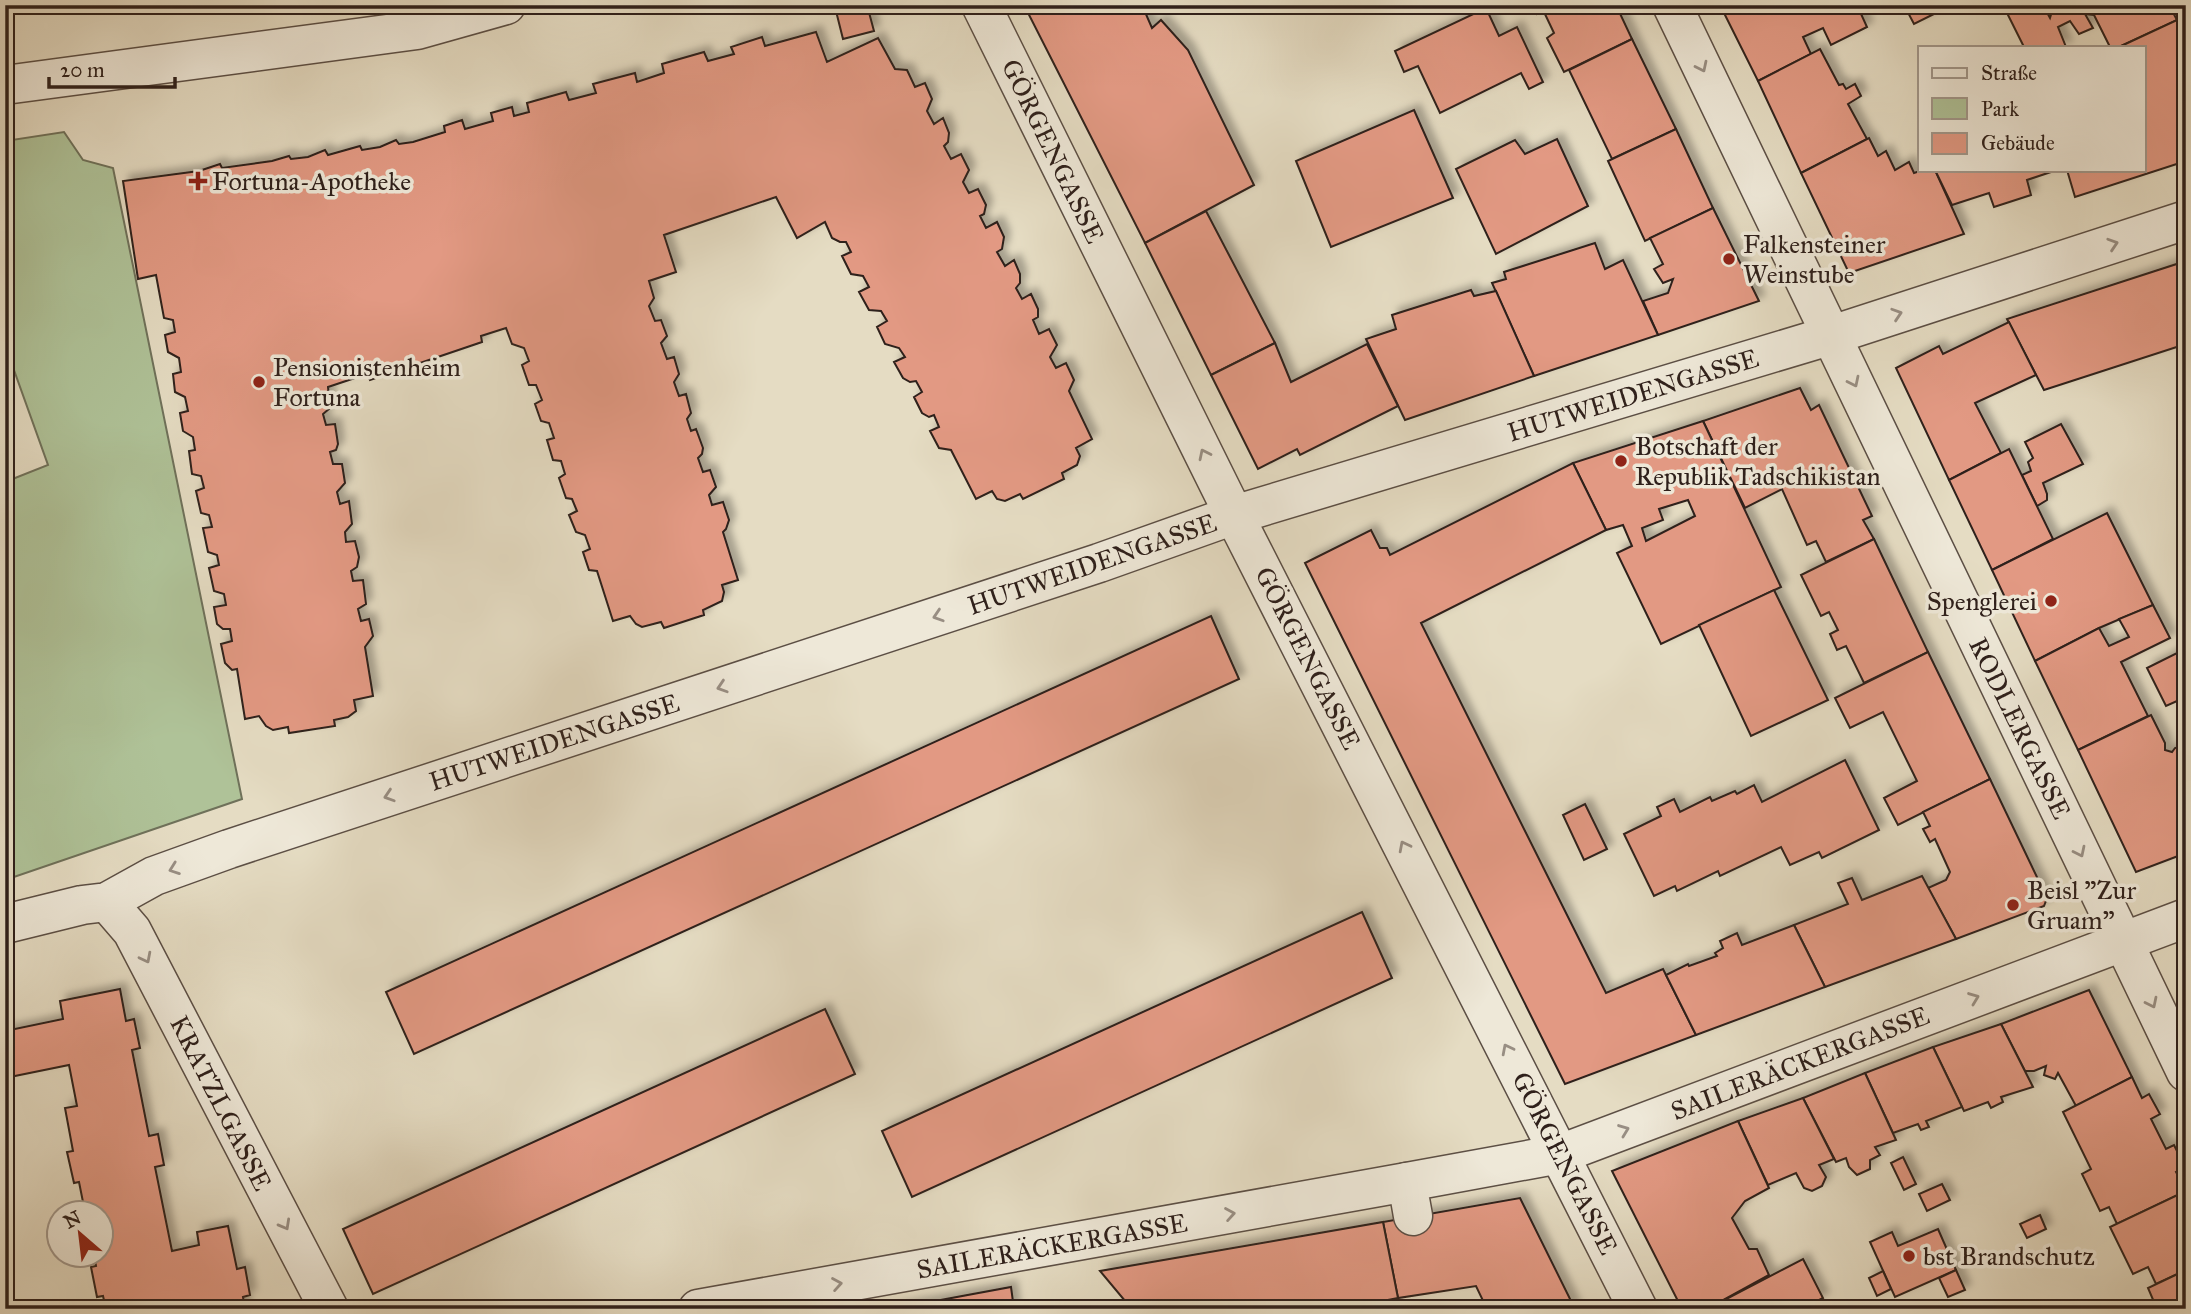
<svg xmlns="http://www.w3.org/2000/svg" width="2191" height="1314" font-family="'IM FELL Great Primer',serif">
	<defs>
		<filter id="shadow"><feDropShadow dx="6" dy="-6" stdDeviation="3.5" flood-color="#0004"/></filter>
	</defs>
	<rect width="100%" height="100%" fill="#e5dcc3"/>
	<filter id="stains"><feTurbulence type="fractalNoise" baseFrequency=".00286" numOctaves="4"/><feColorMatrix values="0 0 0 0 .2 0 0 0 0 .09 0 0 0 0 .02 0 0 0 .5 -.17"/></filter>
	<radialGradient id="worn" r=".72"><stop offset=".6" stop-color="#630" stop-opacity="0"/><stop offset="1" stop-color="#630" stop-opacity=".3"/></radialGradient>
	<polygon fill="#afc298" stroke="#6f715a" stroke-width="2" points="64,132 83,160 113,168 242,799 11,878 5,862 5,482 48,465 5,345 5,141"/>
	<g fill="#e29983" stroke="#2f201b" stroke-width="2" fill-rule="evenodd" filter="url(#shadow)">
		<polygon points="843,5 867,5 874,31 843,39 835,7"/>
		<polygon points="1024,5 1142,5 1152,28 1161,20 1188,50 1254,185 1145,243"/>
		<polygon points="1367,5 1388,5 1370,13"/>
		<polygon points="1533,5 1616,5 1632,39 1564,72 1547,38 1554,33 1544,12 1537,14"/>
		<polygon points="1720,5 1801,5 1804,10 1814,5 1820,5 1822,9 1829,5 1857,5 1867,27 1831,45 1823,28 1803,37 1811,54 1758,81"/>
		<polygon points="1904,5 1952,5 1914,24"/>
		<polygon points="2003,5 2043,5 2050,18 2054,5 2169,5 2177,20 2119,47 2110,47 2094,15 2085,14 2093,28 2079,34 2070,21 2058,27 2066,47 2024,47"/>
		<polygon points="1486,8 1499,36 1517,27 1543,82 1529,89 1521,73 1440,113 1418,66 1404,72 1395,51"/>
		<polygon points="2177,20 2186,40 2186,161 2075,197 2067,170 2144,170 2144,47 2119,47"/>
		<polygon points="816,32 827,62 878,38 895,69 907,70 915,87 925,83 932,99 927,111 934,124 943,118 949,133 948,142 944,146 951,159 961,154 969,170 963,182 969,193 978,189 986,205 984,214 980,216 986,228 997,222 1004,237 1002,249 997,252 1005,266 1014,260 1020,274 1020,283 1016,288 1022,299 1031,294 1038,309 1038,317 1033,320 1039,334 1049,329 1057,345 1050,357 1056,368 1066,363 1074,380 1069,391 1092,439 1076,448 1080,456 1077,465 1062,473 1064,479 1023,499 1020,494 1005,501 997,499 992,491 976,499 951,450 939,448 930,431 939,427 934,415 929,417 922,413 914,397 922,392 916,381 910,382 903,378 894,362 905,357 899,348 885,344 877,327 887,321 881,311 869,310 859,292 869,287 863,276 851,274 842,256 851,252 846,242 840,242 832,238 825,222 797,238 776,197 664,235 676,272 649,281 654,298 649,306 655,321 661,320 667,336 661,343 667,359 674,357 679,374 674,382 679,396 686,394 691,413 687,419 691,431 696,429 703,448 702,454 698,458 703,472 710,470 716,487 709,495 712,505 723,502 729,520 726,529 723,532 738,580 722,585 724,592 722,601 703,610 704,615 664,628 661,622 642,627 636,624 630,616 613,621 597,571 589,570 583,552 590,549 585,535 576,532 569,515 577,511 572,499 566,498 559,478 565,474 561,461 553,460 547,440 554,438 549,423 541,421 535,404 542,400 536,385 529,385 522,365 529,361 524,348 512,344 506,328 481,336 482,342 370,380 367,374 328,387 330,408 323,414 326,425 335,424 338,444 336,450 330,452 333,464 342,464 345,483 337,492 340,504 349,501 352,524 345,532 346,542 355,541 359,557 357,567 351,571 353,581 363,580 366,604 358,609 361,621 369,619 373,636 365,647 373,696 354,700 356,711 348,717 334,720 335,726 289,733 288,727 273,730 266,726 259,716 245,719 237,669 232,670 225,663 221,644 232,641 230,629 223,629 217,624 214,607 226,605 224,594 214,591 209,568 219,565 217,555 208,552 203,528 212,527 209,515 201,513 196,491 204,488 201,476 192,474 189,451 195,450 193,437 183,431 180,413 188,411 185,397 175,392 173,374 181,372 179,358 168,352 165,335 175,332 173,320 164,318 156,275 138,279 123,181 199,171 220,164 222,168 272,161 289,156 291,159 308,157 325,150 328,155 360,146 362,150 380,147 396,140 399,144 413,142 445,132 444,126 462,120 465,129 493,121 491,113 512,107 514,116 529,112 527,103 566,92 569,100 596,93 593,84 635,73 637,82 664,73 662,64 704,52 708,61 734,54 731,47 762,37 765,46"/>
		<polygon points="1632,39 1676,129 1612,159 1569,70"/>
		<polygon points="1820,49 1839,85 1843,84 1846,89 1855,84 1861,96 1848,104 1867,139 1801,173 1758,81"/>
		<polygon points="1414,110 1453,198 1331,247 1296,161"/>
		<polygon points="1676,129 1713,208 1645,241 1608,161"/>
		<polygon points="1869,138 1878,156 1886,151 1895,170 1909,162 1914,173 1923,170 1935,170 1964,234 1849,273 1801,173"/>
		<polygon points="1557,139 1588,206 1496,254 1456,169 1515,140 1525,154"/>
		<polygon points="1935,170 2057,170 2027,180 2031,195 1994,207 1989,193 1952,205"/>
		<polygon points="1713,208 1759,301 1658,335 1643,301 1668,293 1673,279 1663,283 1654,269 1663,264 1650,238"/>
		<polygon points="1206,211 1275,343 1211,375 1145,243"/>
		<polygon points="1595,243 1605,269 1623,260 1658,335 1534,376 1492,283 1506,279 1504,272"/>
		<polygon points="2186,261 2186,344 2044,390 2007,319"/>
		<polygon points="1471,290 1474,296 1496,291 1534,376 1405,420 1366,339 1396,329 1392,315"/>
		<polygon points="2009,322 2036,375 1975,403 2001,453 1949,480 1896,368 1939,346 1943,354"/>
		<polygon points="1275,343 1291,382 1367,344 1398,406 1300,455 1297,449 1258,469 1211,375"/>
		<polygon points="1800,388 1811,410 1819,405 1872,516 1863,520 1874,539 1826,562 1816,541 1807,545 1782,489 1745,508 1703,421"/>
		<path d="M 1703,421 L 1781,587 L 1661,644 L 1617,553 L 1632,546 L 1623,525 L 1606,530 L 1573,463 ZM 1688,500 L 1695,516 L 1646,541 L 1642,528 L 1663,520 L 1659,509 Z"/>
		<polygon points="2061,424 2083,464 2043,483 2047,494 2047,500 2037,506 2022,475 2031,471 2028,462 2033,458 2025,442"/>
		<polygon points="2009,449 2053,539 1992,570 1949,480"/>
		<polygon points="1573,463 1606,530 1421,623 1606,993 1663,969 1696,1035 1565,1084 1305,563 1371,530 1380,548 1387,548 1390,555"/>
		<polygon points="2107,513 2153,605 2099,628 2035,661 1992,570"/>
		<polygon points="1874,539 1928,652 1864,683 1846,646 1837,650 1830,634 1838,630 1829,612 1821,616 1801,575"/>
		<polygon points="1774,590 1828,700 1751,736 1699,625"/>
		<polygon points="2153,605 2170,638 2121,662 2148,716 2078,750 2035,661 2099,628 2109,646 2129,637 2119,619"/>
		<polygon points="1211,616 1239,679 414,1054 386,992"/>
		<polygon points="1928,652 1990,779 1898,825 1884,798 1917,781 1883,712 1850,728 1835,698"/>
		<polygon points="2177,653 2186,670 2186,697 2166,706 2147,668"/>
		<polygon points="2151,715 2165,743 2165,750 2172,752 2175,748 2186,745 2186,853 2136,872 2078,750"/>
		<polygon points="1845,760 1879,830 1822,858 1819,852 1790,865 1781,847 1720,876 1718,871 1677,891 1675,886 1654,896 1624,834 1661,816 1657,807 1674,799 1680,812 1710,797 1712,801 1735,791 1737,794 1754,785 1762,802"/>
		<polygon points="1990,779 2047,898 2044,906 1956,939 1928,888 1946,880 1950,872 1935,839 1930,842 1923,829 1930,826 1923,812"/>
		<polygon points="1585,804 1607,849 1584,860 1563,815"/>
		<polygon points="1922,876 1956,939 1825,987 1794,925 1848,904 1838,883 1852,878 1862,900"/>
		<polygon points="1362,912 1392,978 912,1197 882,1131"/>
		<polygon points="1794,925 1825,987 1696,1035 1666,975 1688,964 1689,966 1717,956 1715,953 1723,948 1720,941 1737,933 1742,945"/>
		<polygon points="120,989 126,1021 134,1019 140,1048 132,1050 149,1136 158,1134 164,1165 155,1167 172,1251 199,1245 197,1232 228,1226 237,1269 245,1267 250,1295 243,1297 245,1309 106,1309 103,1296 97,1297 91,1267 96,1266 94,1254 102,1254 102,1212 85,1212 79,1182 74,1183 67,1152 73,1151 65,1108 77,1106 69,1065 5,1078 5,1031 63,1019 60,1001"/>
		<polygon points="2089,990 2132,1077 2076,1106 2058,1073 2055,1079 2044,1075 2046,1066 2034,1071 2025,1071 2001,1024"/>
		<polygon points="825,1009 855,1074 373,1294 343,1229"/>
		<polygon points="2001,1024 2033,1087 2001,1097 2003,1102 1991,1108 1988,1102 1964,1111 1933,1047"/>
		<polygon points="1933,1047 1962,1107 1926,1121 1929,1127 1921,1130 1918,1124 1893,1133 1865,1073"/>
		<polygon points="1865,1073 1896,1140 1875,1147 1880,1155 1870,1160 1870,1169 1857,1175 1849,1167 1846,1158 1836,1162 1803,1098"/>
		<polygon points="2132,1077 2142,1098 2149,1094 2160,1114 2151,1119 2166,1149 2174,1145 2185,1167 2176,1172 2186,1191 2117,1224 2109,1207 2100,1211 2082,1174 2091,1169 2063,1112"/>
		<polygon points="1803,1098 1834,1159 1819,1165 1826,1177 1822,1186 1812,1191 1804,1188 1796,1173 1768,1185 1738,1121"/>
		<polygon points="1738,1121 1769,1188 1745,1201 1732,1218 1749,1249 1757,1249 1769,1275 1707,1309 1682,1309 1612,1171"/>
		<polygon points="1903,1157 1916,1184 1904,1190 1891,1163"/>
		<polygon points="1942,1184 1950,1200 1927,1211 1919,1194"/>
		<polygon points="2186,1191 2186,1270 2156,1284 2148,1267 2133,1274 2110,1227"/>
		<polygon points="1520,1198 1575,1309 1487,1309 1476,1286 1398,1298 1383,1222"/>
		<polygon points="2040,1215 2046,1229 2027,1238 2020,1224"/>
		<polygon points="1383,1222 1398,1298 1342,1309 1128,1309 1126,1302 1100,1271"/>
		<polygon points="1938,1229 1956,1270 1895,1297 1870,1242 1892,1232 1898,1246"/>
		<polygon points="1803,1259 1823,1298 1802,1309 1707,1309"/>
		<polygon points="1956,1270 1965,1290 1948,1297 1939,1278"/>
		<polygon points="2186,1270 2186,1309 2157,1309 2148,1288"/>
		<polygon points="1883,1271 1891,1289 1877,1296 1869,1278"/>
		<polygon points="1011,1287 1014,1309 892,1309"/>
	</g>
	<g fill="none" stroke-linecap="round" stroke-linejoin="round">
		<g stroke="#5c4f45" stroke-width="41">
			<g id="street">
				<polyline points="981,5 1234,515 1638,1309"/>
				<polyline points="1672,5 2186,1072"/>
				<polyline points="5,85 417,30 506,5"/>
				<polyline points="107,902 132,931 329,1309"/>
				<polyline points="5,924 82,905 107,902 154,876 229,849 1099,563 1234,515 1832,335 2186,220"/>
				<polyline points="1413,1216 1407,1182 1560,1154 2186,918"/>
				<polyline points="698,1309 1407,1182"/>
			</g>
		</g>
		<use href="#street" stroke="#eee8d8" stroke-width="38"/>
	</g>
	<defs><path id="oneway-chevron" d="M-2-3.5L2.5 0L-2 3.5" fill="none" stroke-width="1.6" stroke-linecap="round" stroke-linejoin="round" transform="scale(1.75)"/></defs>
	<g stroke="#988e83">
		<use href="#oneway-chevron" transform="translate(1702 67) rotate(64)"/>
		<use href="#oneway-chevron" transform="translate(2113 244) rotate(-18)"/>
		<use href="#oneway-chevron" transform="translate(1897 314) rotate(-18)"/>
		<use href="#oneway-chevron" transform="translate(1854 382) rotate(64)"/>
		<use href="#oneway-chevron" transform="translate(1204 454) rotate(-116)"/>
		<use href="#oneway-chevron" transform="translate(938 616) rotate(162)"/>
		<use href="#oneway-chevron" transform="translate(722 687) rotate(162)"/>
		<use href="#oneway-chevron" transform="translate(389 796) rotate(162)"/>
		<use href="#oneway-chevron" transform="translate(1404 846) rotate(-117)"/>
		<use href="#oneway-chevron" transform="translate(2080 852) rotate(64)"/>
		<use href="#oneway-chevron" transform="translate(174 869) rotate(160)"/>
		<use href="#oneway-chevron" transform="translate(146 958) rotate(63)"/>
		<use href="#oneway-chevron" transform="translate(1974 998) rotate(-21)"/>
		<use href="#oneway-chevron" transform="translate(2152 1003) rotate(64)"/>
		<use href="#oneway-chevron" transform="translate(1507 1049) rotate(-117)"/>
		<use href="#oneway-chevron" transform="translate(1624 1130) rotate(-21)"/>
		<use href="#oneway-chevron" transform="translate(1230 1214) rotate(-10)"/>
		<use href="#oneway-chevron" transform="translate(285 1225) rotate(61)"/>
		<use href="#oneway-chevron" transform="translate(837 1284) rotate(-10)"/>
	</g>
	<g fill="#8f2418" stroke="#eee8d8" stroke-width="2.5">
		<path d="M194.5 170.5h7v7h7v7h-7v7h-7v-7h-7v-7h7z"/>
		<circle cx="1729" cy="259" r="7"/>
		<circle cx="259" cy="382" r="7"/>
		<circle cx="1621" cy="461" r="7"/>
		<circle cx="2051" cy="601" r="7"/>
		<circle cx="2013" cy="905" r="7"/>
		<circle cx="1909" cy="1256" r="7"/>
	</g>
	<g text-anchor="middle" stroke-width="7" stroke-linejoin="round" paint-order="stroke">
		<g font-size="26" fill="#2f201b" stroke="#eee8d8">
			<text transform="translate(1053 151) rotate(64)" y="9">GÖRGENGASSE</text>
			<text transform="translate(1633 395) rotate(-17)" y="9">HUTWEIDENGASSE</text>
			<text transform="translate(1092 564) rotate(-19)" y="9">HUTWEIDENGASSE</text>
			<text transform="translate(1308 658) rotate(63)" y="9">GÖRGENGASSE</text>
			<text transform="translate(2020 728) rotate(64)" y="9">RODLERGASSE</text>
			<text transform="translate(554 742) rotate(-18)" y="9">HUTWEIDENGASSE</text>
			<text transform="translate(1800 1063) rotate(-21)" y="9">SAILERÄCKERGASSE</text>
			<text transform="translate(221 1103) rotate(63)" y="9">KRATZLGASSE</text>
			<text transform="translate(1565 1163) rotate(63)" y="9">GÖRGENGASSE</text>
			<text transform="translate(1052 1246) rotate(-10)" y="9">SAILERÄCKERGASSE</text>
		</g>
		<g font-size="26" fill="#2f201b" stroke="#eee8d8" text-anchor="start">
			<text x="212" y="190">Fortuna-Apotheke</text>
			<text x="1743" y="253">Falkensteiner<tspan x="1743" dy="30">Weinstube</tspan></text>
			<text x="273" y="376">Pensionistenheim<tspan x="273" dy="30">Fortuna</tspan></text>
			<text x="1635" y="455">Botschaft der<tspan x="1635" dy="30">Republik Tadschikistan</tspan></text>
			<text x="2037" y="610" text-anchor="end">Spenglerei</text>
			<text x="2027" y="899">Beisl "Zur<tspan x="2027" dy="30">Gruam"</tspan></text>
			<text x="1923" y="1265">bst Brandschutz</text>
		</g>
	</g>
	<rect width="2191" height="1314" fill="none" stroke="#e5dcc3" stroke-width="28"/>
	<rect x="7" y="7" width="2177" height="1300" fill="none" stroke="#2f201b" stroke-width="3.5"/>
	<rect x="14" y="14" width="2163" height="1286" fill="none" stroke="#2f201b" stroke-width="2"/>
	<rect x="1918" y="46" width="228" height="126" fill="#eee8d8" stroke="#a2988c" stroke-width="2"/>
	<rect x="1932" y="68" width="35" height="10" fill="#eee8d8" stroke="#a2988c" stroke-width="2"/>
	<text x="1981" y="80" font-size="21" fill="#2f201b">Straße</text>
	<rect x="1932" y="98" width="35" height="21" fill="#afc298" stroke="#a2988c" stroke-width="2"/>
	<text x="1981" y="116" font-size="21" fill="#2f201b">Park</text>
	<rect x="1932" y="133" width="35" height="21" fill="#e29983" stroke="#a2988c" stroke-width="2"/>
	<text x="1981" y="150" font-size="21" fill="#2f201b">Gebäude</text>
	<g transform="translate(80 1234) rotate(332)"><circle r="33" fill="#eee8d8" stroke="#a2988c" stroke-width="2"/>
	<path d="M0-5L12 26L0 18L-12 26Z" fill="#8f2418"/>
	<text y="-10" font-size="19" font-weight="bold" text-anchor="middle" fill="#2f201b">N</text>
	</g>
	<path d="M49 77v10h126v-10" fill="none" stroke="#2f201b" stroke-width="3.5"/>
	<text x="60" y="77" font-size="21" fill="#2f201b" stroke="#eee8d8" stroke-width="5" paint-order="stroke">20 m</text>
	<rect width="100%" height="100%" filter="url(#stains)"/>
	<rect width="100%" height="100%" fill="url(#worn)"/>
</svg>
